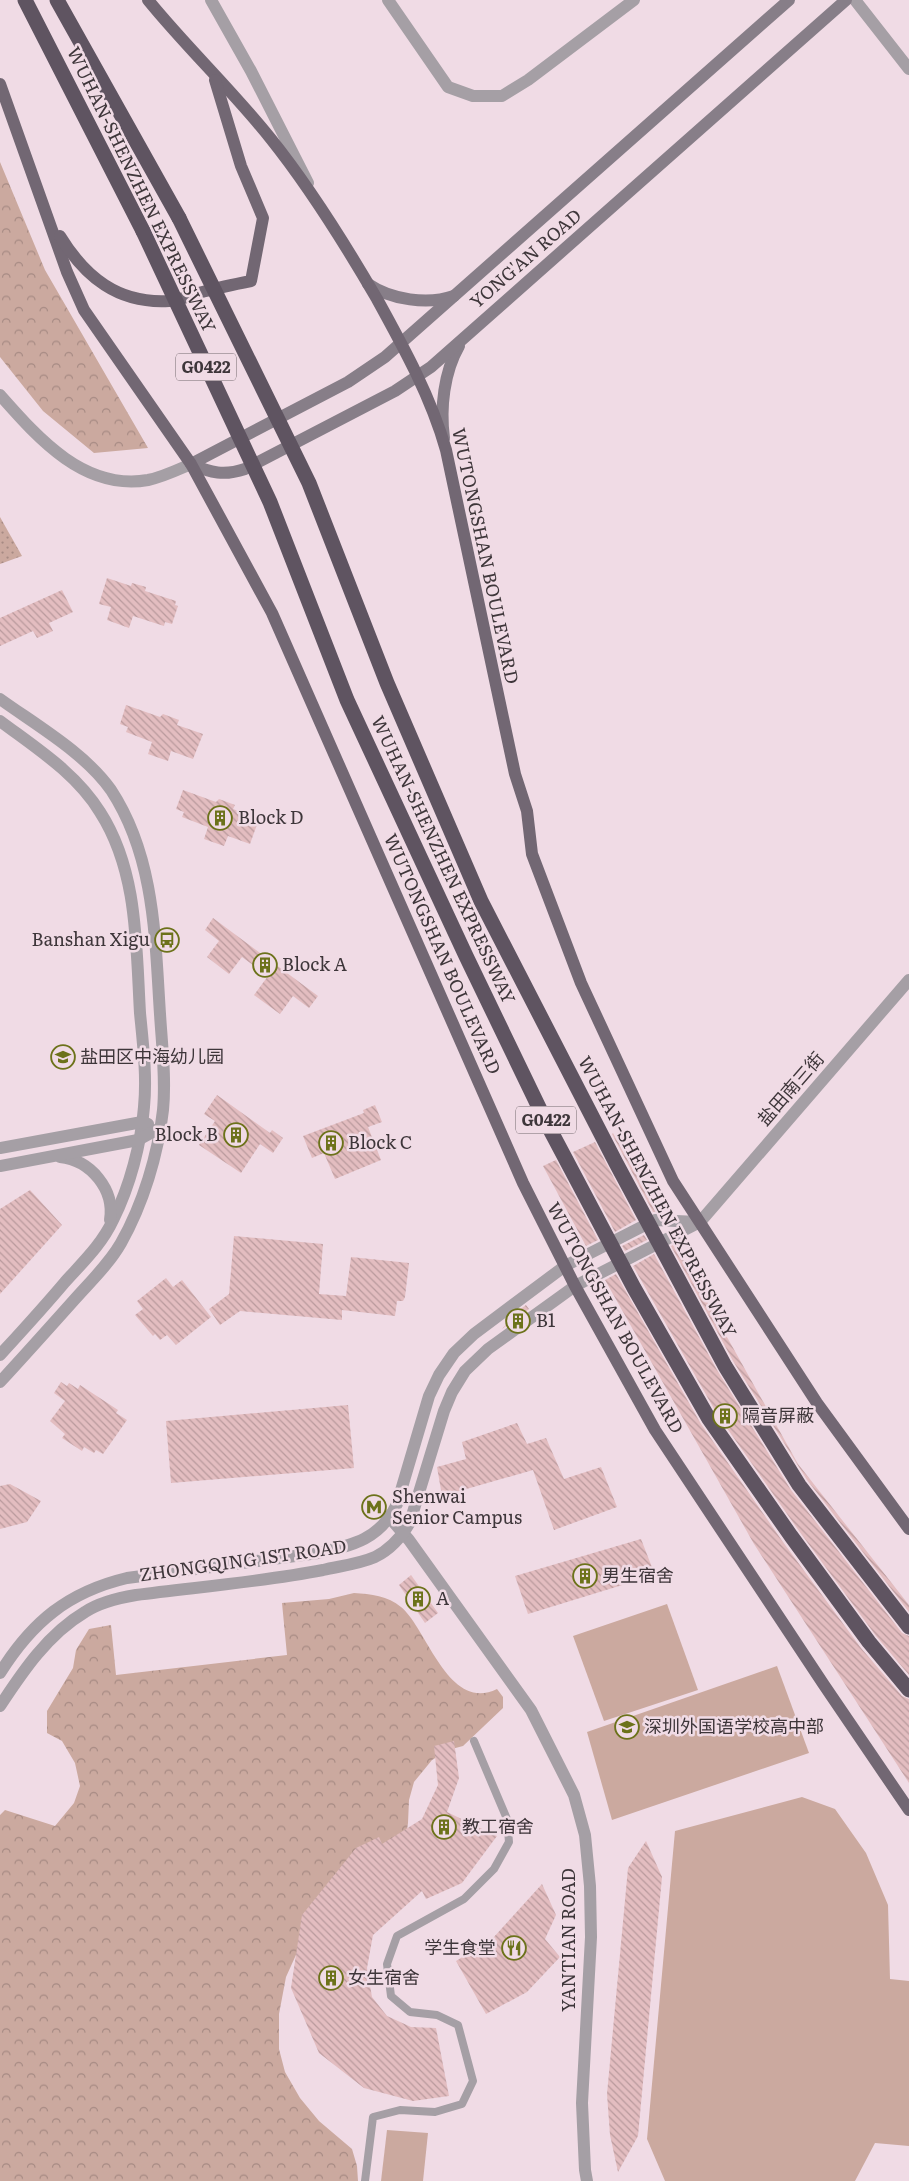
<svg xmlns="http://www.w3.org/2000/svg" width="909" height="2181" font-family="Literata,'Noto Sans SC',serif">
	<defs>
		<pattern id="forest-crowns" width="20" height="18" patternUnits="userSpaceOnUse" patternTransform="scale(1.25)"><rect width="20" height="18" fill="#cba99f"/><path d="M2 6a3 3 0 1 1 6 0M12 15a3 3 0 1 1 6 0" fill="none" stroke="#a68a83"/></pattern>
		<pattern id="park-dots" width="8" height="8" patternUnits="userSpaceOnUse" patternTransform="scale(1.25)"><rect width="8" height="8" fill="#cba99f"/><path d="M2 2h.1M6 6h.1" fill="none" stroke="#a68a83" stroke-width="1.8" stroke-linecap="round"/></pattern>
		<pattern id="building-back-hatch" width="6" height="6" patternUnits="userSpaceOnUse" patternTransform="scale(1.25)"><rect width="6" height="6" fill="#e3bdc0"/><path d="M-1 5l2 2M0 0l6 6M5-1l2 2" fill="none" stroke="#b99a9d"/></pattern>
	</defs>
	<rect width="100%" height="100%" fill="#f0dbe5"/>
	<g fill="url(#forest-crowns)">
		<polygon points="0,162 45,270 148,448 94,453 43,411 0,357"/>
		<path d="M 354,1593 C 371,1594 388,1596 401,1607 C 427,1628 448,1713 497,1689 L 503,1697 L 503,1708 L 463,1746 L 448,1750 L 432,1760 L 414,1782 L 409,1800 L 408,1823 L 406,1837 L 300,1946 L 286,1977 L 279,2014 L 279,2049 L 285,2072 L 300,2098 L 319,2121 L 352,2149 L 357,2166 L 358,2181 L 0,2181 L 0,1815 L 5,1810 L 55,1826 L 74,1803 L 80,1786 L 75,1763 L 62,1741 L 47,1733 L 47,1711 L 73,1668 L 76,1650 L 89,1629 L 111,1625 L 116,1675 L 287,1655 L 282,1603 L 329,1599 Z"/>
	</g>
	<polygon fill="url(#park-dots)" points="0,517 22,556 0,564"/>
	<g fill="#cba99f">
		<polygon points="667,1604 698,1690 604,1721 573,1636"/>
		<polygon points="777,1666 809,1753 612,1820 587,1732"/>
		<polygon points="802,1797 835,1809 866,1853 888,1905 890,1979 909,1981 909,2146 875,2143 855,2181 665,2181 647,2139 675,1831"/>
		<polygon points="387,2130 428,2133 423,2181 381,2181"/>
	</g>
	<g fill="url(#building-back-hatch)">
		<polygon points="107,578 131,586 132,583 146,587 145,591 176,601 175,605 178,606 172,624 165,622 164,626 133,616 129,628 107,620 111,607 99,604"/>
		<polygon points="62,590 73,612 49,623 53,631 37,638 33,631 0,646 0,618"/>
		<polygon points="126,705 160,717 163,714 179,720 177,725 203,734 193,759 171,751 168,761 148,754 152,742 126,732 128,727 120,724"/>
		<polygon points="183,790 216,802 219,799 235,805 233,809 259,819 250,844 228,836 224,846 204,839 208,827 182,817 184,812 176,809"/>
		<polygon points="213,918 318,996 309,1008 293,996 280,1014 254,995 268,976 242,957 229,974 207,957 219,941 205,930"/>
		<polygon points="217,1095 270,1133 272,1130 283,1138 273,1153 260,1144 241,1173 199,1145 215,1121 204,1114"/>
		<polygon points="375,1105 382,1122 368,1127 381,1160 335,1179 324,1153 312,1158 303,1136 364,1113 363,1110"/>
		<polygon points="613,1133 657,1212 653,1212 612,1134"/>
		<polygon points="595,1142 636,1220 615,1232 573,1152"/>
		<polygon points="556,1160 598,1240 586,1246 543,1166"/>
		<polygon points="30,1190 62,1225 0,1294 0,1209"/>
		<polygon points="644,1235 647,1240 625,1251 622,1246"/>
		<polygon points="234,1236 323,1244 319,1294 346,1296 351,1257 409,1263 405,1297 403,1301 397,1301 395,1316 342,1310 342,1320 240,1311 220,1325 209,1309 229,1294"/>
		<polygon points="675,1244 798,1464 909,1605 909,1612 807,1480 733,1361 671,1246"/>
		<polygon points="654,1254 717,1370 791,1490 902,1633 909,1636 909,1675 876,1636 799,1531 717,1414 633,1266"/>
		<polygon points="616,1274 701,1424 783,1542 861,1648 902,1696 909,1699 909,1783 754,1544 605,1280"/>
		<polygon points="166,1278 173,1287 182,1280 211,1317 176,1345 167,1335 160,1340 155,1334 153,1336 135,1315 143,1309 137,1301"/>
		<polygon points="526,1305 529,1309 502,1329 518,1311"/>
		<polygon points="61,1382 67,1386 69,1383 78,1389 80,1385 118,1410 116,1413 127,1420 103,1454 96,1450 94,1453 84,1447 82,1451 62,1438 65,1434 50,1421 65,1401 54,1393"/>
		<polygon points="348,1405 354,1468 171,1483 166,1421"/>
		<polygon points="517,1423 527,1444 546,1438 564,1479 601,1467 617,1507 554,1530 533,1470 442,1496 437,1467 466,1459 462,1442"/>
		<polygon points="10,1484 41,1501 27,1522 0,1529 0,1486"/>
		<polygon points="641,1539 655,1575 528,1614 515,1576"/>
		<polygon points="411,1575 438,1613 425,1623 399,1585"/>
		<polygon points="454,1741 459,1778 447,1812 497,1836 462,1883 426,1899 422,1891 373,1935 367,1968 372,1997 387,2016 411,2027 436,2028 449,2096 413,2101 364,2088 319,2053 291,1988 302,1915 356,1848 379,1837 382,1844 422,1819 438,1785 434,1746"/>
		<polygon points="646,1841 662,1877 638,2136 618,2172 610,2135 607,2094 628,1868"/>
		<polygon points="542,1884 556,1915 545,1939 560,1957 527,1992 486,2014 456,1961 493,1938"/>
	</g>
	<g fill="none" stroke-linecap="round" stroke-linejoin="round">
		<polyline stroke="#a59fa5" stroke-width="8" points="365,2181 373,2117 400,2110 435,2112 462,2104 473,2081 458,2025 437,2015 410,2012 391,1996 387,1964 397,1936 464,1899 494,1869 509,1842 507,1819 474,1741"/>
		<g stroke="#a59fa5" stroke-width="12">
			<polyline points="388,0 448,87 473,96 502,96 528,80 634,0"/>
			<path d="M 0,395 C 38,438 84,491 148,480 C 163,477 177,470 191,464"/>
			<path d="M 0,699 C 36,725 85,753 111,790 C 155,857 155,938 160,1014 C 162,1046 166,1079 163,1110 C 158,1155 143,1204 121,1243 C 109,1264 91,1281 75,1299 C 50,1327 25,1355 0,1382"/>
			<path d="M 0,721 C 36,748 76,773 100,812 C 138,871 136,945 140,1013 C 143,1044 147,1076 144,1107 C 141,1144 130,1186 113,1220 C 102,1244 83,1262 65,1282 C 44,1307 22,1331 0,1355"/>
			<polyline points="0,1148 142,1122 148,1124"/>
			<path d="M 60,1157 C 91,1160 115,1190 110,1220"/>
			<polyline points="0,1166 138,1140 160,1128"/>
			<polyline points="390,1518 409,1540 531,1710 574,1795 585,1835 590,1886 591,1937 582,2103 585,2170 587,2181"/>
			<path d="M 0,1673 C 32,1622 68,1592 127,1578 L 318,1553 C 354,1545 380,1539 397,1504 L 429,1396 L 439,1375 L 454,1353 L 474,1334 L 565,1266 L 655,1220 L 697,1222"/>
			<path d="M 0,1706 C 23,1671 48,1634 85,1612 C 100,1602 118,1598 136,1595 C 198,1587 261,1582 323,1570 C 340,1566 359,1564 375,1557 C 391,1549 401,1538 410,1522 L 444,1411 L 452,1392 L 465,1371 L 488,1349 L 575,1286 L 700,1222 L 909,980"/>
		</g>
		<g stroke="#a59fa5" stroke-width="12">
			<polyline points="211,0 251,71 308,183"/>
			<polyline points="855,0 909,69"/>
		</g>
		<g stroke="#877e88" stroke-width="12">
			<path d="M 368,284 C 391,300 428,305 454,296"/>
			<path d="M 444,438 C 440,408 444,372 459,346"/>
			<path d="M 191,464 C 211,473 224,476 245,469 L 395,391 L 431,367 L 846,0"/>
			<polyline points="191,464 348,382 385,357 789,0"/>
		</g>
		<g stroke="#726773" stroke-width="12">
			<path d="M 148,0 C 187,48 232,90 271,139 C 311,189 345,244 377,299 C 404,348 431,397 446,450 L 515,774 L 527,811 L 532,854 L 581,983 L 673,1181 L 817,1403 L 909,1529"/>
			<polyline points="0,84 67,272 84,310 191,464 272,613 523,1183 575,1286 655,1430 824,1685 909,1810"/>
			<path d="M 60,236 C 85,277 118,304 169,301 C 182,300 194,294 206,291 C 221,287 236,284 251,281 L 263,218 L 241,166 L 215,80"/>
		</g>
		<g stroke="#5f5461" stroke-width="15">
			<polyline points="25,0 143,231"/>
			<polyline points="57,0 179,218"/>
		</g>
		<g stroke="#5f5461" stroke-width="15">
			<polyline points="179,218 309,483 387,683 481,901 616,1163 725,1366 799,1485 909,1627"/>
			<polyline points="143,231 270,502 347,700 466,956 546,1122 634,1288 709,1419 791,1536 869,1642 909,1690"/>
		</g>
	</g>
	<defs>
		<g id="building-ring" transform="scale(1.25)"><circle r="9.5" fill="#f0dbe5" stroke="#6c721a" stroke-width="1.5"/><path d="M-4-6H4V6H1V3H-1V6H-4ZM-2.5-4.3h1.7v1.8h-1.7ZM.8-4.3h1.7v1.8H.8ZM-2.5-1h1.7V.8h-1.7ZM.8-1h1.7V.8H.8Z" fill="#6c721a"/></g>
		<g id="bus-ring" transform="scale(1.25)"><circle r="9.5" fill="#f0dbe5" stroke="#6c721a" stroke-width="1.5"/><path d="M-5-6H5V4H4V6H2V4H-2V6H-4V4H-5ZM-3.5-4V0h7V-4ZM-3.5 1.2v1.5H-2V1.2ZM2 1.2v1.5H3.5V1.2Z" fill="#6c721a"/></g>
		<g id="school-ring" transform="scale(1.25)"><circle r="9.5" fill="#f0dbe5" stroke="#6c721a" stroke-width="1.5"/><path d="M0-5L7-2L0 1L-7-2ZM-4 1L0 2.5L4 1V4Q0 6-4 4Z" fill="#6c721a"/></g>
		<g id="metro-ring" transform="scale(1.25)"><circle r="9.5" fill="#f0dbe5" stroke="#6c721a" stroke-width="1.5"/><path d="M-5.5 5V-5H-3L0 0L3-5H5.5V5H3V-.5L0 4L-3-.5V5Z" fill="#6c721a"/></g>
		<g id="restaurant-ring" transform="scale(1.25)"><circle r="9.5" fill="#f0dbe5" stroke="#6c721a" stroke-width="1.5"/><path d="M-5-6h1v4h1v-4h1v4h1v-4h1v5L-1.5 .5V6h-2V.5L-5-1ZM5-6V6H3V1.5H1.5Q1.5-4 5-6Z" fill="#6c721a"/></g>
	</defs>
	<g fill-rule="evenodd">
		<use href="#building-ring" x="220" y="818"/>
		<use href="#bus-ring" x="167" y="940"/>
		<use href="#building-ring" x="265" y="965"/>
		<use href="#school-ring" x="63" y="1057"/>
		<use href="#building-ring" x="236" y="1135"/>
		<use href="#building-ring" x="331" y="1143"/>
		<use href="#building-ring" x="518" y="1321"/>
		<use href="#building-ring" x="725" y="1416"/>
		<use href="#metro-ring" x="374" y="1507"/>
		<use href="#building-ring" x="585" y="1576"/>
		<use href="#building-ring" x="418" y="1599"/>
		<use href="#school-ring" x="627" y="1727"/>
		<use href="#building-ring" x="444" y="1827"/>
		<use href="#restaurant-ring" x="514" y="1948"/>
		<use href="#building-ring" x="331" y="1978"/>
	</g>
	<g text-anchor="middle" stroke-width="5" stroke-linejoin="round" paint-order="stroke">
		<g fill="#f0dbe5" stroke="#73686d" stroke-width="1">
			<rect x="176" y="353.5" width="60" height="27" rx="4"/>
			<rect x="516" y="1106.5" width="60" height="27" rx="4"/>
		</g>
		<g font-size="16" font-weight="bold" fill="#3e363a">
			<text x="206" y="373">G0422</text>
			<text x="546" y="1126">G0422</text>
		</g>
		<g font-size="18" fill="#3e363a" stroke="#f0dbe5">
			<text transform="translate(141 190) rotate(64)" y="6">WUHAN-SHENZHEN EXPRESSWAY</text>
			<text transform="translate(526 259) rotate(-41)" y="6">YONG'AN ROAD</text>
			<text transform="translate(485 556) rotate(78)" y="6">WUTONGSHAN BOULEVARD</text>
			<text transform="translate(443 860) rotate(65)" y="6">WUHAN-SHENZHEN EXPRESSWAY</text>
			<text transform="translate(442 954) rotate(66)" y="6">WUTONGSHAN BOULEVARD</text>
			<text transform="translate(791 1089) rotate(-49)" y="6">盐田南三街</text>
			<text transform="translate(657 1197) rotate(62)" y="6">WUHAN-SHENZHEN EXPRESSWAY</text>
			<text transform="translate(615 1318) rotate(61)" y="6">WUTONGSHAN BOULEVARD</text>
			<text transform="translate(243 1561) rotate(-8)" y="6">ZHONGQING 1ST ROAD</text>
			<text transform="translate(569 1940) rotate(-90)" y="6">YANTIAN ROAD</text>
		</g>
		<g font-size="18" fill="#3e363a" stroke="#f0dbe5" text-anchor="start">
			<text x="238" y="824">Block D</text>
			<text x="150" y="946" text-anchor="end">Banshan Xigu</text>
			<text x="282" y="971">Block A</text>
			<text x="80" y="1063">盐田区中海幼儿园</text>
			<text x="218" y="1141" text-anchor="end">Block B</text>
			<text x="348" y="1149">Block C</text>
			<text x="536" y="1327">B1</text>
			<text x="742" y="1422">隔音屏蔽</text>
			<text x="392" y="1503">Shenwai<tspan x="392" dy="21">Senior Campus</tspan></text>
			<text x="602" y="1582">男生宿舍</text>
			<text x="436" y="1605">A</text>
			<text x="644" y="1733">深圳外国语学校高中部</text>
			<text x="462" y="1833">教工宿舍</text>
			<text x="496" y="1954" text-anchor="end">学生食堂</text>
			<text x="348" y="1984">女生宿舍</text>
		</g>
	</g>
</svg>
